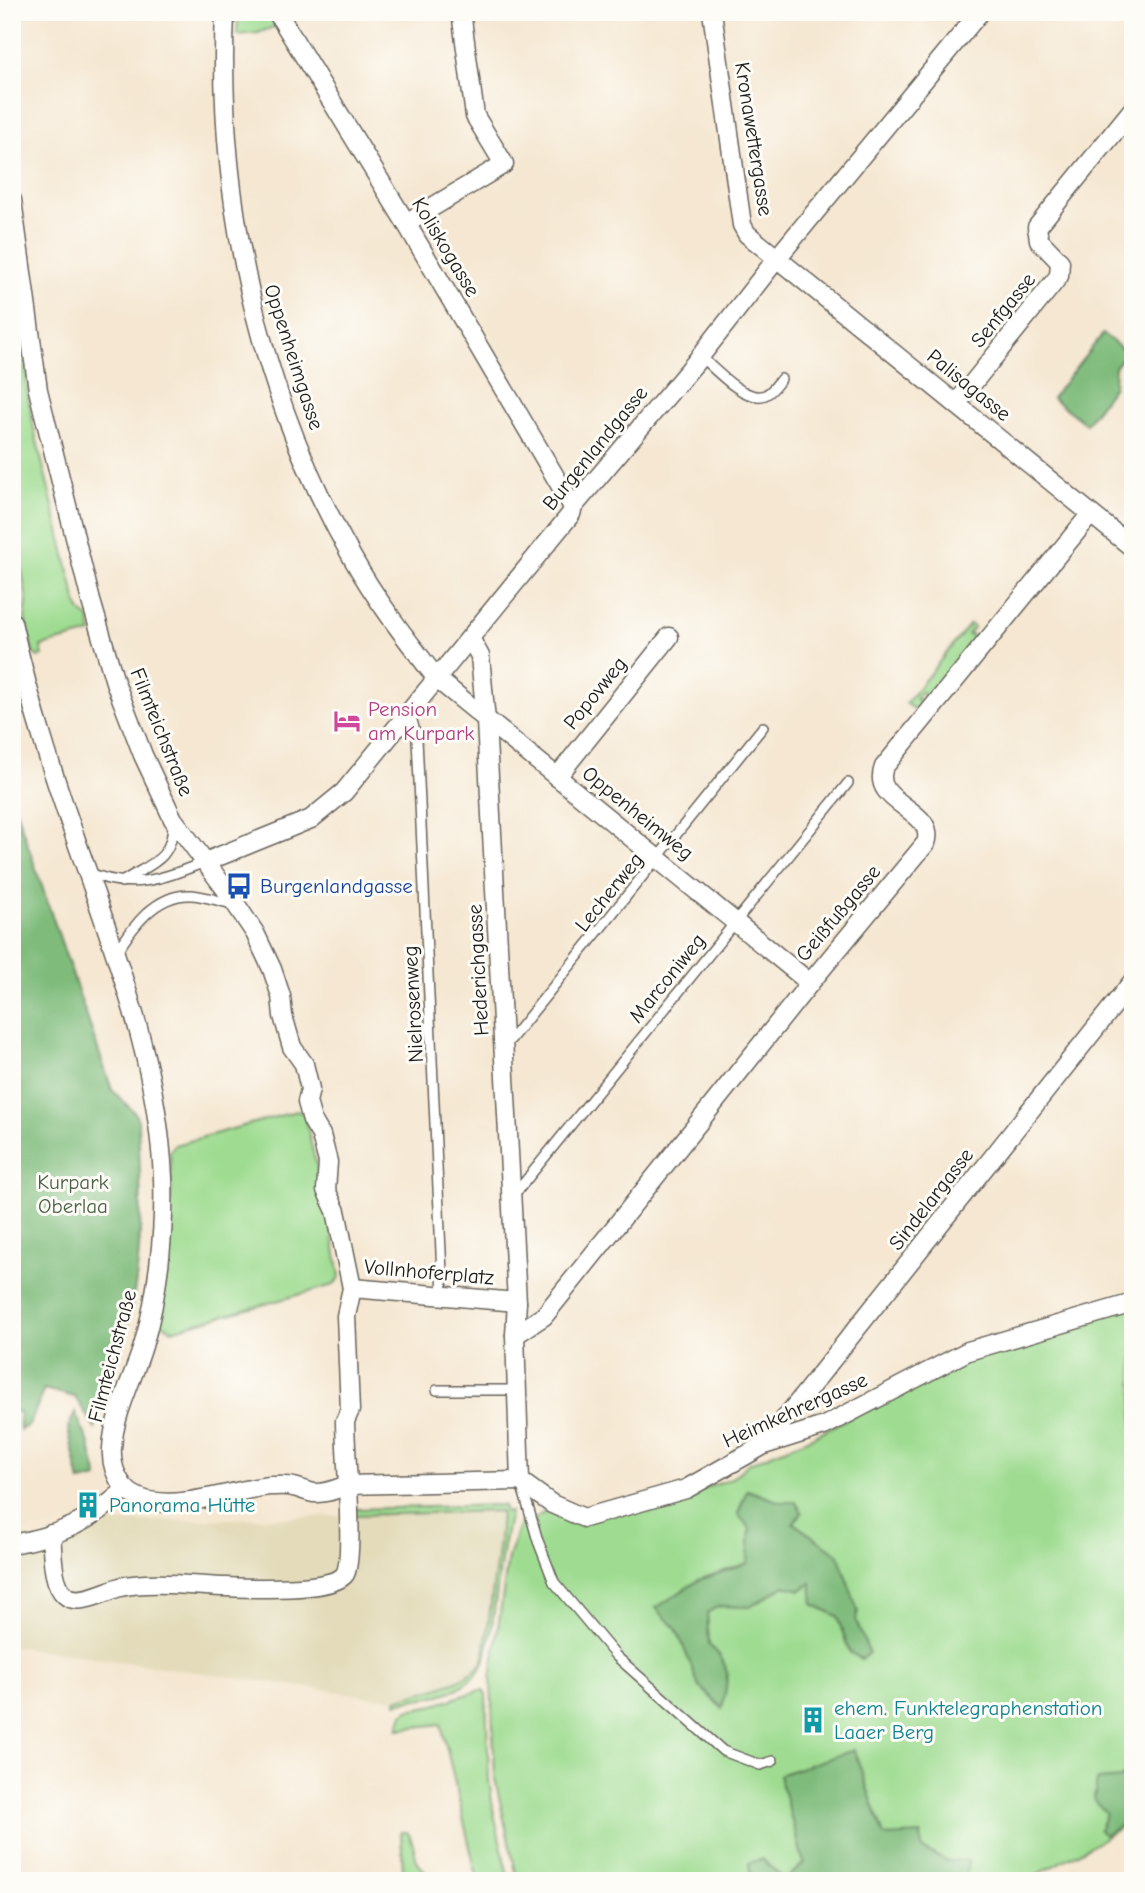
<svg xmlns="http://www.w3.org/2000/svg" width="1145" height="1893" font-family="'Comic Neue',sans-serif">
	<rect width="100%" height="100%" fill="#fdfcf7"/>
	<filter id="ink" filterUnits="userSpaceOnUse"><feTurbulence type="fractalNoise" baseFrequency=".0143" numOctaves="2"/><feDisplacementMap in="SourceGraphic" scale="14" xChannelSelector="R" yChannelSelector="G"/><feConvolveMatrix kernelMatrix="1 2 1 2 8 2 1 2 1" color-interpolation-filters="sRGB"/></filter>
	<filter id="wash" filterUnits="userSpaceOnUse"><feTurbulence type="fractalNoise" baseFrequency=".00686" numOctaves="4" result="noise"/><feDisplacementMap in="SourceGraphic" scale="28" xChannelSelector="R" yChannelSelector="G"/><feGaussianBlur stdDeviation="1.57" result="paint"/><feColorMatrix in="noise" values="0 0 0 0 0 0 0 0 0 0 0 0 0 0 0 0 0 1.4 0 .05"/><feComposite in="paint" operator="in"/></filter>
	<g filter="url(#wash)">
		<rect width="100%" height="100%" fill="#f5e7d1"/>
		<polygon fill="#e3dbba" points="501,1511 499,1543 483,1662 473,1674 454,1683 396,1700 12,1646 12,1554 19,1554 18,1550 96,1523"/>
		<g fill="#9fdc91" stroke="#5e7c56" stroke-width="2" fill-rule="evenodd">
			<polygon points="238,12 268,12 276,26 258,33 237,35"/>
			<polygon points="12,266 27,376 27,391 34,429 77,604 81,612 89,618 92,633 41,646 43,656 38,657 33,653 25,619 27,601 12,516"/>
			<polygon points="970,624 974,627 968,634 975,637 926,698 921,692 916,699 923,702 916,711 906,703"/>
			<polygon points="297,1111 304,1114 331,1227 340,1276 334,1285 172,1330 161,1323 171,1192 170,1151 175,1145"/>
			<path d="M 1133,1306 L 1133,1764 L 1121,1778 L 1100,1830 L 1104,1834 L 1133,1817 L 1133,1820 L 1089,1847 L 1025,1881 L 966,1881 L 948,1861 L 884,1836 L 854,1750 L 779,1775 L 804,1863 L 785,1880 L 762,1859 L 749,1863 L 751,1881 L 518,1881 L 495,1779 L 491,1678 L 508,1557 L 521,1521 L 524,1520 L 529,1524 C 544,1509 546,1510 566,1518 L 701,1490 L 731,1479 L 749,1463 L 808,1439 L 970,1356 ZM 747,1490 L 780,1502 L 796,1502 L 792,1522 L 838,1554 L 856,1621 L 869,1653 L 850,1653 L 837,1616 L 812,1582 L 802,1590 L 785,1586 L 750,1607 L 719,1606 L 707,1612 L 709,1645 L 699,1686 L 677,1630 L 657,1608 L 699,1580 L 748,1563 L 751,1529 L 738,1513 Z"/>
			<path d="M 503,1505 L 505,1512 L 510,1512 L 503,1546 L 491,1633 L 484,1663 L 477,1674 L 459,1688 L 440,1695 L 396,1703 L 396,1700 C 425,1690 463,1686 483,1662 L 499,1543 L 501,1511 L 355,1515 L 355,1509 Z"/>
			<polygon points="480,1690 483,1690 486,1695 489,1780 493,1809 509,1881 478,1881 441,1724 398,1729 403,1714 408,1710 435,1705"/>
			<path d="M 401,1832 L 407,1832 C 414,1840 414,1851 417,1861 C 421,1869 428,1872 431,1881 L 408,1881 L 403,1870 Z"/>
		</g>
		<g fill="#7fbc7b" stroke="#4e6c4c" stroke-width="2">
			<polygon points="1103,334 1127,353 1115,367 1114,386 1086,424 1052,398"/>
			<path d="M 12,799 L 112,1090 L 135,1113 L 138,1121 C 140,1171 143,1221 137,1272 C 131,1326 112,1377 95,1429 L 75,1397 L 44,1389 L 30,1424 L 20,1430 L 19,1412 L 12,1411 Z"/>
			<polygon points="75,1412 89,1443 98,1478 80,1482 68,1428"/>
			<path d="M 747,1490 L 780,1502 L 796,1502 L 802,1513 L 793,1523 L 838,1554 L 858,1611 L 856,1621 L 869,1653 L 862,1659 L 850,1653 L 837,1616 L 813,1604 L 811,1583 L 802,1590 L 784,1586 L 750,1607 L 719,1606 L 707,1613 L 709,1645 C 733,1664 728,1682 722,1708 L 699,1686 L 677,1630 L 656,1608 L 699,1580 L 748,1563 L 750,1529 L 738,1514 Z"/>
			<polygon points="854,1750 884,1836 921,1834 922,1849 948,1861 968,1860 966,1881 751,1881 749,1863 762,1859 785,1880 804,1863 779,1775"/>
			<polygon points="1133,1764 1133,1817 1104,1835 1099,1830 1106,1814 1094,1799 1097,1780 1121,1778"/>
		</g>
	</g>
	<g filter="url(#ink)">
		<g fill="none" stroke-linecap="round" stroke-linejoin="round">
			<g stroke="#68635b" stroke-width="12">
				<g id="service">
					<path d="M 700,356 C 715,369 745,403 765,395 C 772,392 776,385 781,379"/>
					<polyline points="410,713 417,739 443,1295"/>
					<path d="M 88,872 C 131,892 164,878 205,862"/>
					<path d="M 122,882 C 148,864 173,862 173,823"/>
					<path d="M 116,954 C 132,927 156,893 192,895 C 206,896 222,902 236,905"/>
					<polyline points="505,1043 511,1039 763,727"/>
					<polyline points="512,1193 519,1189 848,783"/>
					<polyline points="437,1390 517,1390"/>
					<polyline points="522,1486 538,1541 554,1582 616,1656 723,1751 760,1765 773,1761"/>
				</g>
			</g>
			<g stroke="#68635b" stroke-width="21">
				<g id="minor">
					<path d="M 225,12 C 217,201 258,392 352,557 C 376,600 407,640 437,679 L 810,983"/>
					<polyline points="277,12 406,223 573,507"/>
					<polyline points="712,12 742,225 747,234 1133,548"/>
					<path d="M 12,200 L 38,390 L 91,601 L 115,682 L 143,755 L 173,819 L 227,891 L 255,933 L 272,969 L 281,996 L 283,1016 L 292,1047 L 304,1064 L 310,1089 L 307,1102 L 312,1120 L 321,1135 L 328,1162 L 326,1190 L 336,1211 L 352,1288 L 346,1316 L 350,1410 L 345,1421 C 345,1449 355,1557 345,1574 C 334,1592 248,1588 226,1587 C 197,1586 148,1580 120,1587 C 106,1591 78,1607 65,1595 C 51,1582 53,1552 51,1534"/>
					<polyline points="406,223 504,164 475,116 461,12"/>
					<polyline points="956,404 1059,276 1060,262 1039,240 1037,227 1133,109"/>
					<path d="M 12,622 C 30,707 58,790 87,871 C 122,973 158,1069 163,1178 C 165,1230 158,1296 143,1346 C 133,1379 114,1413 112,1448 C 111,1461 115,1475 123,1486 C 152,1522 231,1489 270,1486 C 277,1486 286,1485 293,1487 C 300,1488 307,1492 314,1493 C 326,1494 336,1489 347,1485 L 520,1481"/>
					<polyline points="470,638 480,656 486,721 517,1302 515,1335 520,1481"/>
					<polyline points="557,777 669,637"/>
					<polyline points="205,862 311,819 344,792 571,514 573,507 695,363 778,257 980,12"/>
					<polyline points="352,1288 517,1302"/>
					<path d="M 515,1335 L 544,1316 L 810,983 L 926,843 C 938,809 869,804 884,767 L 1090,515"/>
					<polyline points="764,1445 1133,981"/>
					<polyline points="520,1481 552,1504 584,1518 686,1489 764,1445 824,1426 968,1351 1133,1303"/>
					<path d="M 12,1544 C 59,1536 92,1521 126,1489"/>
				</g>
			</g>
			<use href="#service" stroke="#fff" stroke-width="9"/>
			<use href="#minor" stroke="#fff" stroke-width="18"/>
		</g>
	</g>
	<defs>
		<g id="hotel-bare" transform="scale(2.1)"><path d="M-6-4.5h1.5V1H6V5H4.5V3h-9V5H-6ZM-4 0a1.8 1.8 0 1 1 3.6 0ZM.5 0V-2.5h3Q6-2.5 6 0Z" fill="#d1479c" stroke="#fdfcf7" stroke-width="2.5" paint-order="stroke"/></g>
		<g id="bus-bare" transform="scale(2.1)"><path d="M-5-6H5V4H4V6H2V4H-2V6H-4V4H-5ZM-3.5-4V0h7V-4ZM-3.5 1.2v1.5H-2V1.2ZM2 1.2v1.5H3.5V1.2Z" fill="#1a4fb4" stroke="#fdfcf7" stroke-width="2.5" paint-order="stroke"/></g>
		<g id="building-bare" transform="scale(2.1)"><path d="M-4-6H4V6H1V3H-1V6H-4ZM-2.5-4.3h1.7v1.8h-1.7ZM.8-4.3h1.7v1.8H.8ZM-2.5-1h1.7V.8h-1.7ZM.8-1h1.7V.8H.8Z" fill="#0f9aa8" stroke="#fdfcf7" stroke-width="2.5" paint-order="stroke"/></g>
	</defs>
	<g fill-rule="evenodd">
		<use href="#hotel-bare" x="347" y="721"/>
		<use href="#bus-bare" x="239" y="886"/>
		<use href="#building-bare" x="88" y="1505"/>
		<use href="#building-bare" x="813" y="1720"/>
	</g>
	<g text-anchor="middle" stroke-width="6" stroke-linejoin="round" paint-order="stroke">
		<g font-size="21" fill="#1c1c1c" stroke="#fdfcf7">
			<text transform="translate(754 139) rotate(81)" y="7">Kronawettergasse</text>
			<text transform="translate(446 247) rotate(59)" y="7">Koliskogasse</text>
			<text transform="translate(1003 310) rotate(-51)" y="7">Senfgasse</text>
			<text transform="translate(294 357) rotate(72)" y="7">Oppenheimgasse</text>
			<text transform="translate(969 385) rotate(39)" y="7">Palisagasse</text>
			<text transform="translate(595 448) rotate(-51)" y="7">Burgenlandgasse</text>
			<text transform="translate(595 693) rotate(-51)" y="7">Popovweg</text>
			<text transform="translate(162 732) rotate(68)" y="7">Filmteichstraße</text>
			<text transform="translate(638 813) rotate(39)" y="7">Oppenheimweg</text>
			<text transform="translate(609 892) rotate(-51)" y="7">Lecherweg</text>
			<text transform="translate(838 913) rotate(-50)" y="7">Geißfußgasse</text>
			<text transform="translate(478 970) rotate(-93)" y="7">Hederichgasse</text>
			<text transform="translate(667 978) rotate(-51)" y="7">Marconiweg</text>
			<text transform="translate(413 1004) rotate(-93)" y="7">Nielrosenweg</text>
			<text transform="translate(931 1199) rotate(-52)" y="7">Sindelargasse</text>
			<text transform="translate(429 1272) rotate(5)" y="7">Vollnhoferplatz</text>
			<text transform="translate(112 1356) rotate(-75)" y="7">Filmteichstraße</text>
			<text transform="translate(795 1410) rotate(-24)" y="7">Heimkehrergasse</text>
		</g>
		<g font-size="21" fill="#b23c85" stroke="#fdfcf7" text-anchor="start">
			<text x="368" y="716">Pension<tspan x="368" dy="24">am Kurpark</tspan></text>
		</g>
		<g font-size="21" fill="#164399" stroke="#fdfcf7" text-anchor="start">
			<text x="260" y="893">Burgenlandgasse</text>
		</g>
		<g font-size="21" fill="#4a5f45" stroke="#fdfcf7">
			<text x="73" y="1189">Kurpark<tspan x="73" dy="24">Oberlaa</tspan></text>
		</g>
		<g font-size="21" fill="#0d838f" stroke="#fdfcf7" text-anchor="start">
			<text x="109" y="1512">Panorama Hütte</text>
			<text x="834" y="1715">ehem. Funktelegraphenstation<tspan x="834" dy="24">Laaer Berg</tspan></text>
		</g>
	</g>
	<rect width="1145" height="1893" fill="none" stroke="#fdfcf7" stroke-width="42"/>
</svg>
